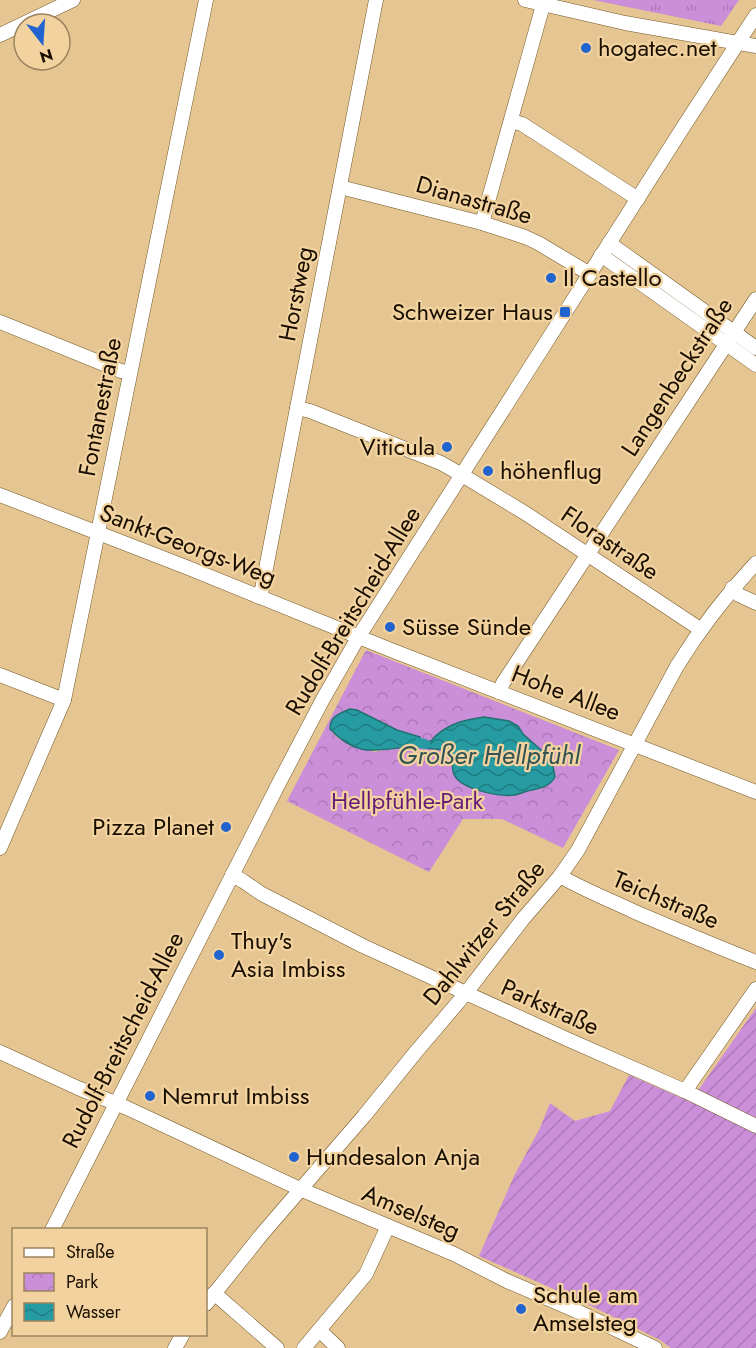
<svg xmlns="http://www.w3.org/2000/svg" width="756" height="1348" font-family="Jost,sans-serif">
	<defs>
		<pattern id="grass-tufts" width="24" height="20" patternUnits="userSpaceOnUse" patternTransform="scale(1.5)"><rect width="24" height="20" fill="#cb8ed9"/><path d="M3 7l-1-3M5 7V3M7 7l1-3M15 17l-1-3M17 17v-4M19 17l1-3" fill="none" stroke="#ae79b8"/></pattern>
		<pattern id="park-crowns" width="20" height="18" patternUnits="userSpaceOnUse" patternTransform="scale(1.5)"><rect width="20" height="18" fill="#cb8ed9"/><path d="M2 6a3 3 0 1 1 6 0M12 15a3 3 0 1 1 6 0" fill="none" stroke="#ae79b8"/></pattern>
		<pattern id="garden-furrows" width="10" height="10" patternUnits="userSpaceOnUse" patternTransform="scale(1.5)"><rect width="10" height="10" fill="#cb8ed9"/><path d="M-1 1l2-2M0 10L10 0M9 11l2-2" fill="none" stroke="#ae79b8"/></pattern>
		<pattern id="water-waves" width="16" height="10" patternUnits="userSpaceOnUse" patternTransform="scale(1.5)"><rect width="16" height="10" fill="#269ba1"/><path d="M0 5q4-4 8 0t8 0" fill="none" stroke="#207d81"/></pattern>
	</defs>
	<rect width="100%" height="100%" fill="#e5c692"/>
	<polygon fill="url(#grass-tufts)" points="593,0 739,0 721,26"/>
	<path fill="url(#park-crowns)" fill-rule="evenodd" d="M 366,650 L 619,750 L 563,848 L 502,819 L 463,819 L 429,872 L 287,801 ZM 350,709 L 357,711 L 397,730 L 420,737 L 400,747 L 374,752 L 339,739 L 330,730 C 330,716 339,714 350,709 ZM 484,717 L 518,726 L 523,734 L 549,757 L 543,788 L 530,791 L 453,770 L 453,759 L 451,753 L 444,750 L 425,748 L 425,742 L 431,741 L 453,724 Z"/>
	<g fill="url(#garden-furrows)">
		<polygon points="756,1008 756,1121 697,1092"/>
		<polygon points="629,1075 732,1120 756,1133 756,1348 671,1348 660,1340 585,1303 479,1256 514,1176 540,1128 550,1103 575,1121 610,1111"/>
	</g>
	<g fill="url(#water-waves)" stroke="#227171" stroke-width="1.5">
		<path d="M 350,709 L 357,710 L 397,730 L 420,737 L 418,746 C 380,748 360,761 330,729 C 330,716 339,714 350,709 Z"/>
		<path d="M 484,717 L 509,721 L 518,726 L 523,734 L 549,757 L 553,766 L 555,777 C 550,786 542,788 532,790 C 526,791 520,794 514,795 C 500,797 467,790 457,779 C 450,772 454,762 451,753 L 444,750 L 425,748 L 425,742 L 431,741 C 445,724 464,720 484,717 Z"/>
	</g>
	<g fill="none" stroke-linecap="round" stroke-linejoin="round">
		<polyline stroke="#269ba1" stroke-width="10" points="419,743 425,744"/>
		<g stroke="#735726" stroke-width="15">
			<g id="minor">
				<polyline points="525,0 625,23 756,46"/>
				<polyline points="0,35 73,0"/>
				<polyline points="511,121 522,124 638,199"/>
				<polyline points="340,187 482,223 525,237 538,243 590,274"/>
				<polyline points="482,223 543,5"/>
				<polyline points="609,243 756,348"/>
				<polyline points="601,255 756,365"/>
				<polyline points="0,322 121,371 130,372"/>
				<polyline points="297,408 310,411 441,463 462,475 525,513 700,629"/>
				<polyline points="0,495 186,567 391,650 756,792"/>
				<polyline points="732,588 739,595 756,603"/>
				<polyline points="259,597 262,589 376,0"/>
				<polyline points="0,675 64,700"/>
				<polyline points="499,692 503,683 756,299"/>
				<polyline points="0,848 64,700 206,0"/>
				<polyline points="232,875 243,881 262,894 363,946 569,1040 685,1091 756,1126"/>
				<path d="M 560,876 C 584,890 610,900 635,912 C 675,929 715,946 756,962"/>
				<polyline points="0,1052 78,1088 127,1108 300,1189 454,1254 507,1281 579,1312 655,1348"/>
				<polyline points="685,1091 756,989"/>
				<polyline points="52,1230 279,783 323,699 359,636 682,129 756,15"/>
				<polyline points="214,1293 277,1348"/>
				<path d="M 206,1304 L 262,1234 L 364,1116 L 415,1053 L 466,993 L 523,919 L 560,876 L 578,850 L 677,666 C 700,629 726,595 756,563"/>
				<polyline points="319,1330 338,1348"/>
				<polyline points="0,1332 14,1306"/>
				<polyline points="175,1348 183,1334"/>
				<polyline points="304,1348 366,1274 388,1226"/>
			</g>
		</g>
		<use href="#minor" stroke="#fff" stroke-width="14"/>
	</g>
	<g fill="#2164d0" stroke="#f2d39f" stroke-width="2">
		<circle cx="586" cy="48" r="6"/>
		<circle cx="551" cy="278" r="6"/>
		<rect x="559" y="306" width="12" height="12" rx="3"/>
		<circle cx="447" cy="447" r="6"/>
		<circle cx="488" cy="471" r="6"/>
		<circle cx="390" cy="627" r="6"/>
		<circle cx="226" cy="827" r="6"/>
		<circle cx="219" cy="955" r="6"/>
		<circle cx="150" cy="1096" r="6"/>
		<circle cx="294" cy="1157" r="6"/>
		<circle cx="521" cy="1309" r="6"/>
	</g>
	<g text-anchor="middle" stroke-width="4.5" stroke-linejoin="round" paint-order="stroke">
		<g font-size="24" fill="#190e00" stroke="#f2d39f" text-anchor="start">
			<text x="598" y="56">hogatec.net</text>
			<text x="563" y="286">Il Castello</text>
			<text x="553" y="320" text-anchor="end">Schweizer Haus</text>
			<text x="435" y="455" text-anchor="end">Viticula</text>
			<text x="500" y="479">höhenflug</text>
			<text x="402" y="635">Süsse Sünde</text>
			<text x="214" y="835" text-anchor="end">Pizza Planet</text>
			<text x="231" y="949">Thuy's<tspan x="231" dy="28">Asia Imbiss</tspan></text>
			<text x="162" y="1104">Nemrut Imbiss</text>
			<text x="306" y="1165">Hundesalon Anja</text>
			<text x="533" y="1303">Schule am<tspan x="533" dy="28">Amselsteg</tspan></text>
		</g>
		<g font-size="24" fill="#190e00" stroke="#f2d39f">
			<text transform="translate(474 200) rotate(16)" y="8">Dianastraße</text>
			<text transform="translate(296 294) rotate(-79)" y="8">Horstweg</text>
			<text transform="translate(677 377) rotate(-57)" y="8">Langenbeckstraße</text>
			<text transform="translate(100 407) rotate(-79)" y="8">Fontanestraße</text>
			<text transform="translate(610 543) rotate(34)" y="8">Florastraße</text>
			<text transform="translate(188 545) rotate(21)" y="8">Sankt-Georgs-Weg</text>
			<text transform="translate(353 611) rotate(-59)" y="8">Rudolf-Breitscheid-Allee</text>
			<text transform="translate(566 693) rotate(21)" y="8">Hohe Allee</text>
			<text transform="translate(666 900) rotate(23)" y="8">Teichstraße</text>
			<text transform="translate(484 933) rotate(-51)" y="8">Dahlwitzer Straße</text>
			<text transform="translate(550 1007) rotate(24)" y="8">Parkstraße</text>
			<text transform="translate(123 1040) rotate(-63)" y="8">Rudolf-Breitscheid-Allee</text>
			<text transform="translate(411 1212) rotate(23)" y="8">Amselsteg</text>
		</g>
		<g font-size="24" fill="#661b76" stroke="#f2d39f">
			<text x="407" y="809">Hellpfühle-Park</text>
		</g>
		<g font-size="26" font-style="italic" fill="#325354" stroke="#f2d39f">
			<text x="489" y="764">Großer Hellpfühl</text>
		</g>
	</g>
	<rect x="12" y="1228" width="195" height="108" fill="#f2d39f" stroke="#9b845f" stroke-width="1.5"/>
	<rect x="24" y="1248" width="30" height="9" fill="#ffffff" stroke="#9b845f" stroke-width="1.5"/>
	<text x="66" y="1258" font-size="18" fill="#190e00">Straße</text>
	<rect x="24" y="1273" width="30" height="18" fill="url(#park-crowns)" stroke="#9b845f" stroke-width="1.5"/>
	<text x="66" y="1288" font-size="18" fill="#190e00">Park</text>
	<rect x="24" y="1303" width="30" height="18" fill="url(#water-waves)" stroke="#9b845f" stroke-width="1.5"/>
	<text x="66" y="1318" font-size="18" fill="#190e00">Wasser</text>
	<g transform="translate(42 42) rotate(163)"><circle r="28" fill="#f2d39f" stroke="#9b845f" stroke-width="1.5"/>
	<path d="M0-4.5L10 22L0 15L-10 22Z" fill="#2164d0"/>
	<text y="-9" font-size="16" font-weight="bold" text-anchor="middle" fill="#190e00">N</text>
	</g>
</svg>
